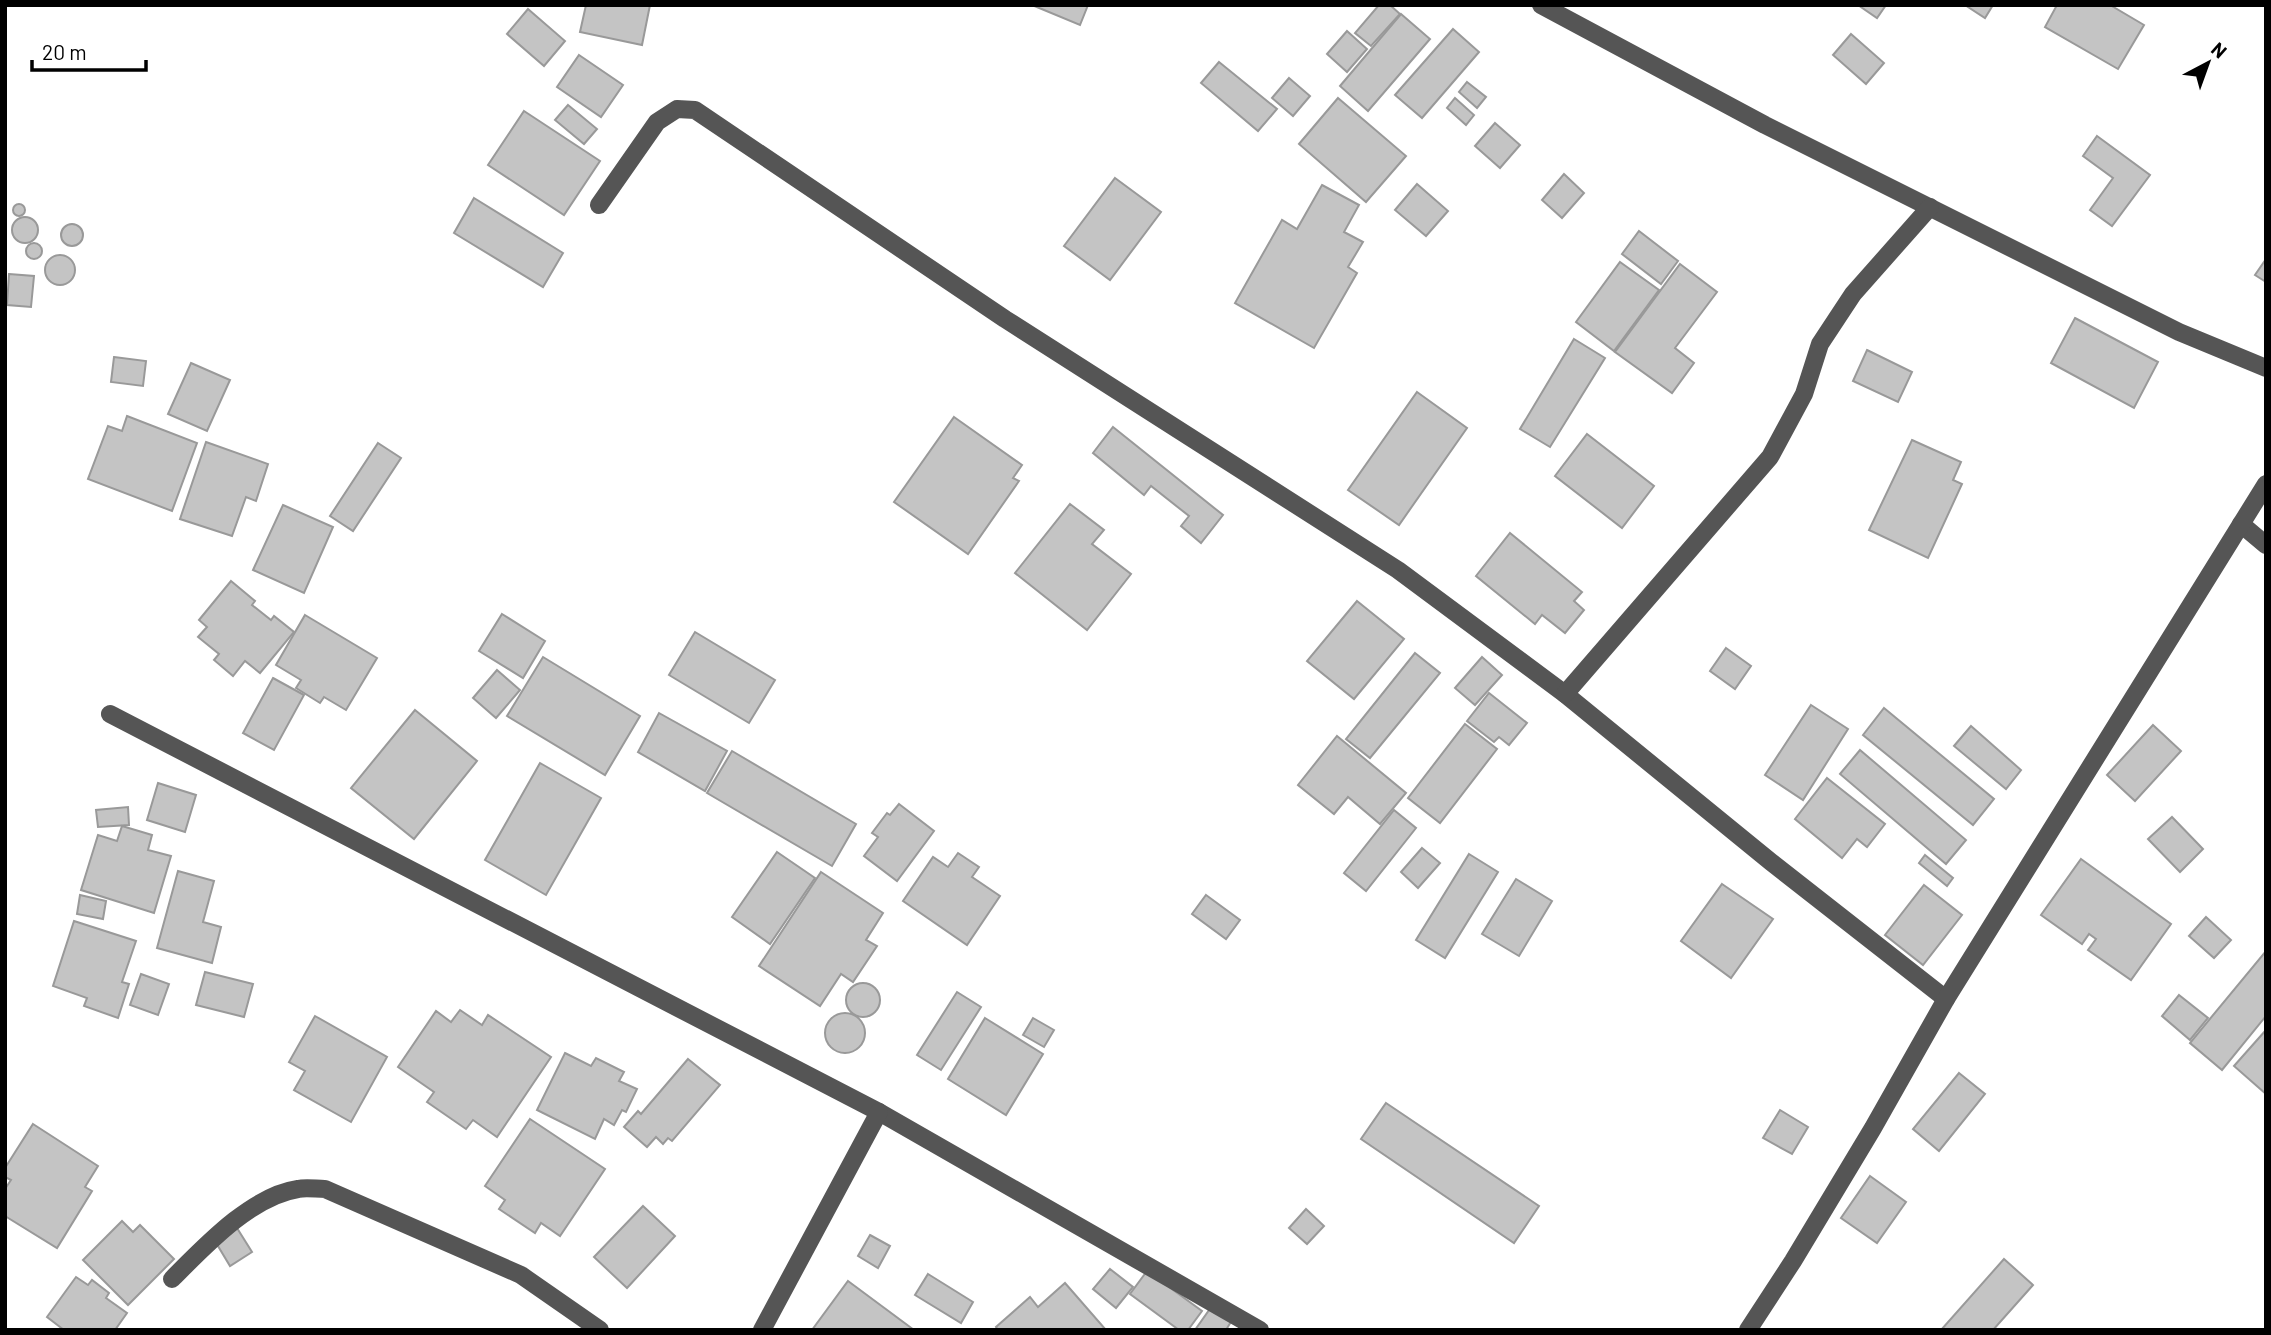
<svg xmlns="http://www.w3.org/2000/svg" width="2271" height="1335" font-family="Barlow,sans-serif">
	<rect width="100%" height="100%" fill="#fff"/>
	<g fill="#c4c4c4" stroke="#999" stroke-width="2">
		<polygon points="586,5 650,5 642,45 580,32"/>
		<polygon points="1032,5 1088,5 1080,25"/>
		<polygon points="1379,5 1390,5 1400,14 1371,46 1355,33"/>
		<polygon points="1858,5 1886,5 1877,18"/>
		<polygon points="1965,5 1993,5 1985,18"/>
		<polygon points="2057,5 2110,5 2144,25 2118,69 2045,27"/>
		<polygon points="528,9 565,41 544,66 507,34"/>
		<polygon points="1401,14 1430,39 1368,111 1340,86"/>
		<polygon points="1453,29 1479,52 1422,118 1395,95"/>
		<polygon points="1347,31 1367,49 1347,72 1327,54"/>
		<polygon points="1851,34 1884,63 1866,84 1833,55"/>
		<polygon points="579,55 623,85 601,117 557,87"/>
		<polygon points="1219,62 1277,109 1258,131 1201,83"/>
		<polygon points="1289,78 1310,96 1293,116 1272,98"/>
		<polygon points="1467,82 1486,97 1477,108 1459,92"/>
		<polygon points="1338,98 1406,156 1366,202 1299,144"/>
		<polygon points="1455,98 1474,115 1466,125 1447,108"/>
		<polygon points="568,105 597,129 584,144 555,120"/>
		<polygon points="524,111 600,161 564,215 488,165"/>
		<polygon points="1495,123 1520,145 1500,168 1475,146"/>
		<polygon points="2097,136 2150,175 2112,226 2090,210 2113,178 2083,156"/>
		<polygon points="1564,174 1584,193 1562,218 1542,200"/>
		<polygon points="1115,178 1161,212 1110,280 1064,246"/>
		<polygon points="1417,184 1448,211 1426,236 1395,210"/>
		<polygon points="1322,185 1359,205 1344,232 1363,242 1348,267 1357,273 1314,348 1235,303 1282,220 1297,229"/>
		<polygon points="474,198 563,253 543,287 454,233"/>
		<circle cx="19" cy="210" r="6"/>
		<circle cx="25" cy="230" r="13"/>
		<circle cx="72" cy="235" r="11"/>
		<polygon points="1639,231 1678,261 1661,284 1622,254"/>
		<circle cx="34" cy="251" r="8"/>
		<circle cx="60" cy="270" r="15"/>
		<polygon points="2266,259 2266,282 2255,275"/>
		<polygon points="1620,262 1659,290 1614,351 1576,322"/>
		<polygon points="1680,264 1717,292 1675,348 1694,363 1672,393 1615,352"/>
		<polygon points="9,274 34,276 31,307 7,305"/>
		<polygon points="2075,318 2158,362 2134,408 2051,363"/>
		<polygon points="1574,339 1605,358 1550,447 1520,429"/>
		<polygon points="1867,350 1912,372 1898,402 1853,381"/>
		<polygon points="114,357 146,361 143,386 111,382"/>
		<polygon points="191,363 230,380 207,431 168,414"/>
		<polygon points="1417,392 1467,428 1399,525 1348,490"/>
		<polygon points="127,416 197,443 172,511 88,479 108,426 122,431"/>
		<polygon points="954,417 1022,465 1013,478 1019,481 968,554 894,502"/>
		<polygon points="1113,427 1223,515 1201,543 1181,526 1189,516 1151,486 1144,495 1093,453"/>
		<polygon points="1587,434 1654,486 1622,528 1555,476"/>
		<polygon points="1912,440 1961,462 1953,480 1962,484 1928,558 1869,530"/>
		<polygon points="206,442 268,464 256,501 246,497 232,536 180,519"/>
		<polygon points="378,443 401,458 353,531 330,516"/>
		<polygon points="1070,504 1104,530 1092,544 1131,574 1087,630 1015,573"/>
		<polygon points="283,505 333,527 304,593 253,570"/>
		<polygon points="1510,533 1582,592 1574,601 1584,610 1565,633 1542,615 1535,624 1476,576"/>
		<polygon points="231,581 255,601 252,605 271,620 274,616 294,632 260,673 245,661 233,676 214,660 219,654 198,637 207,627 199,620"/>
		<polygon points="1357,601 1404,639 1354,699 1307,661"/>
		<polygon points="502,614 545,641 523,678 479,651"/>
		<polygon points="305,615 377,658 346,710 324,697 320,703 296,688 301,680 276,665"/>
		<polygon points="695,632 775,680 749,723 669,675"/>
		<polygon points="1726,648 1751,666 1735,689 1710,671"/>
		<polygon points="1415,653 1440,673 1370,758 1346,739"/>
		<polygon points="543,657 640,716 605,775 507,716"/>
		<polygon points="1482,657 1502,675 1475,705 1455,688"/>
		<polygon points="497,670 520,690 496,718 473,698"/>
		<polygon points="273,678 304,695 274,750 243,733"/>
		<polygon points="1489,693 1527,723 1509,745 1499,737 1494,742 1467,721"/>
		<polygon points="1811,705 1848,729 1803,800 1765,775"/>
		<polygon points="1884,708 1994,799 1973,825 1863,735"/>
		<polygon points="415,710 477,761 414,839 351,788"/>
		<polygon points="659,713 727,751 705,791 638,752"/>
		<polygon points="1465,724 1497,749 1440,823 1408,798"/>
		<polygon points="2153,725 2181,751 2135,801 2107,775"/>
		<polygon points="1971,726 2021,770 2006,789 1954,746"/>
		<polygon points="1337,736 1406,793 1380,824 1348,797 1334,814 1298,785"/>
		<polygon points="1860,750 1966,840 1946,864 1840,774"/>
		<polygon points="732,751 856,824 832,866 707,793"/>
		<polygon points="540,763 601,798 546,895 485,860"/>
		<polygon points="1827,778 1885,824 1867,847 1857,839 1842,858 1795,819"/>
		<polygon points="158,783 196,795 185,832 147,820"/>
		<polygon points="899,804 934,831 897,881 864,856 878,837 872,833 887,813 890,815"/>
		<polygon points="128,807 129,825 98,827 96,810"/>
		<polygon points="1394,810 1416,828 1366,891 1344,873"/>
		<polygon points="2172,817 2203,849 2180,872 2148,839"/>
		<polygon points="122,826 152,835 148,850 171,856 154,913 81,890 98,835 117,841"/>
		<polygon points="1422,848 1440,863 1418,888 1401,872"/>
		<polygon points="777,852 815,878 770,944 732,917"/>
		<polygon points="958,853 979,867 972,877 1000,896 967,945 903,901 933,857 948,867"/>
		<polygon points="1469,854 1498,872 1445,958 1416,940"/>
		<polygon points="1925,855 1953,878 1947,886 1919,863"/>
		<polygon points="2081,859 2171,924 2131,980 2088,950 2096,939 2089,934 2082,944 2041,915"/>
		<polygon points="178,871 214,881 203,922 221,927 212,963 157,948"/>
		<polygon points="821,872 883,913 866,940 877,946 853,982 841,974 820,1006 759,966"/>
		<polygon points="1516,879 1552,901 1519,956 1482,934"/>
		<polygon points="1722,884 1773,919 1731,978 1681,941"/>
		<polygon points="1924,885 1962,915 1923,965 1885,935"/>
		<polygon points="80,895 106,901 103,919 77,914"/>
		<polygon points="1206,895 1240,920 1226,939 1192,914"/>
		<polygon points="2206,917 2231,940 2214,958 2189,936"/>
		<polygon points="74,921 136,941 122,982 129,984 118,1018 84,1006 87,998 53,986"/>
		<polygon points="2266,951 2266,1016 2222,1070 2190,1043"/>
		<polygon points="205,972 253,984 244,1017 196,1005"/>
		<polygon points="141,974 169,984 158,1015 130,1005"/>
		<circle cx="863" cy="1000" r="17"/>
		<polygon points="957,992 981,1007 941,1070 917,1055"/>
		<polygon points="2179,995 2208,1018 2190,1040 2162,1016"/>
		<polygon points="460,1010 482,1025 488,1015 551,1057 497,1137 473,1120 466,1129 427,1102 434,1092 398,1067 436,1011 451,1022"/>
		<circle cx="845" cy="1033" r="20"/>
		<polygon points="315,1016 387,1057 351,1122 294,1090 305,1071 289,1062"/>
		<polygon points="985,1018 1043,1054 1006,1115 948,1079"/>
		<polygon points="1033,1018 1054,1030 1044,1047 1023,1035"/>
		<polygon points="2266,1030 2266,1094 2234,1066"/>
		<polygon points="565,1053 591,1066 596,1058 624,1072 619,1081 637,1089 626,1112 622,1110 614,1125 604,1119 595,1139 537,1110"/>
		<polygon points="688,1059 720,1085 672,1141 668,1138 663,1144 656,1137 647,1147 624,1127 638,1111 641,1114"/>
		<polygon points="1959,1073 1985,1094 1939,1151 1913,1129"/>
		<polygon points="1386,1103 1539,1206 1514,1243 1361,1139"/>
		<polygon points="1780,1110 1808,1127 1792,1154 1763,1138"/>
		<polygon points="530,1119 605,1169 560,1236 541,1223 535,1233 499,1209 505,1200 485,1186"/>
		<polygon points="33,1124 98,1166 85,1187 92,1191 57,1248 5,1216 5,1189 11,1180 5,1177 5,1168"/>
		<polygon points="1870,1176 1906,1202 1877,1243 1841,1218"/>
		<polygon points="643,1206 675,1236 627,1288 594,1257"/>
		<polygon points="1306,1209 1324,1226 1307,1244 1289,1228"/>
		<polygon points="122,1221 133,1232 140,1225 174,1259 128,1305 83,1260"/>
		<polygon points="237,1228 252,1252 230,1266 215,1241"/>
		<polygon points="870,1235 890,1246 878,1268 858,1256"/>
		<polygon points="2004,1259 2033,1285 1993,1330 1941,1330"/>
		<polygon points="1110,1269 1133,1287 1116,1308 1093,1289"/>
		<polygon points="1147,1271 1202,1311 1188,1330 1179,1330 1130,1294"/>
		<polygon points="928,1274 973,1302 961,1323 915,1295"/>
		<polygon points="76,1277 88,1285 92,1280 109,1293 106,1298 127,1313 115,1330 64,1330 47,1317"/>
		<polygon points="848,1281 914,1330 812,1330"/>
		<polygon points="1065,1283 1106,1330 998,1330 996,1327 1030,1297 1038,1307"/>
		<polygon points="1212,1306 1232,1320 1226,1330 1195,1330"/>
	</g>
	<g fill="none" stroke-linecap="round" stroke-linejoin="round">
		<g stroke="#555" stroke-width="18">
			<polyline points="1541,5 1765,125 2179,332 2266,368"/>
			<polyline points="599,205 657,122 677,109 695,110 1005,319 1398,570 1565,694 1771,862 1946,999"/>
			<polyline points="2241,524 2266,545"/>
			<polyline points="1565,694 1770,457 1804,394 1820,344 1853,294 1930,207"/>
			<polyline points="110,714 879,1112 1260,1330"/>
			<path d="M 172,1279 C 204,1247 251,1196 298,1189 C 306,1187 316,1189 325,1189 L 521,1275 L 600,1330"/>
			<polyline points="762,1330 879,1112"/>
			<polyline points="1748,1330 1793,1261 1873,1128 1946,999 2266,484"/>
		</g>
	</g>
	<rect width="2271" height="1335" fill="none" stroke="#000000" stroke-width="14"/>
	<g transform="translate(2208 63) rotate(41)" stroke="#ffffff" stroke-width="5" paint-order="stroke">
	<path d="M0-5L12 26L0 18L-12 26Z" fill="#000000"/>
	<text y="-10" font-size="19" font-weight="bold" text-anchor="middle" fill="#000000">N</text>
	</g>
	<path d="M32 60v10h114v-10" fill="none" stroke="#000000" stroke-width="3.5"/>
	<text x="42" y="60" font-size="21" fill="#000000" stroke="#ffffff" stroke-width="5" paint-order="stroke">20 m</text>
</svg>
